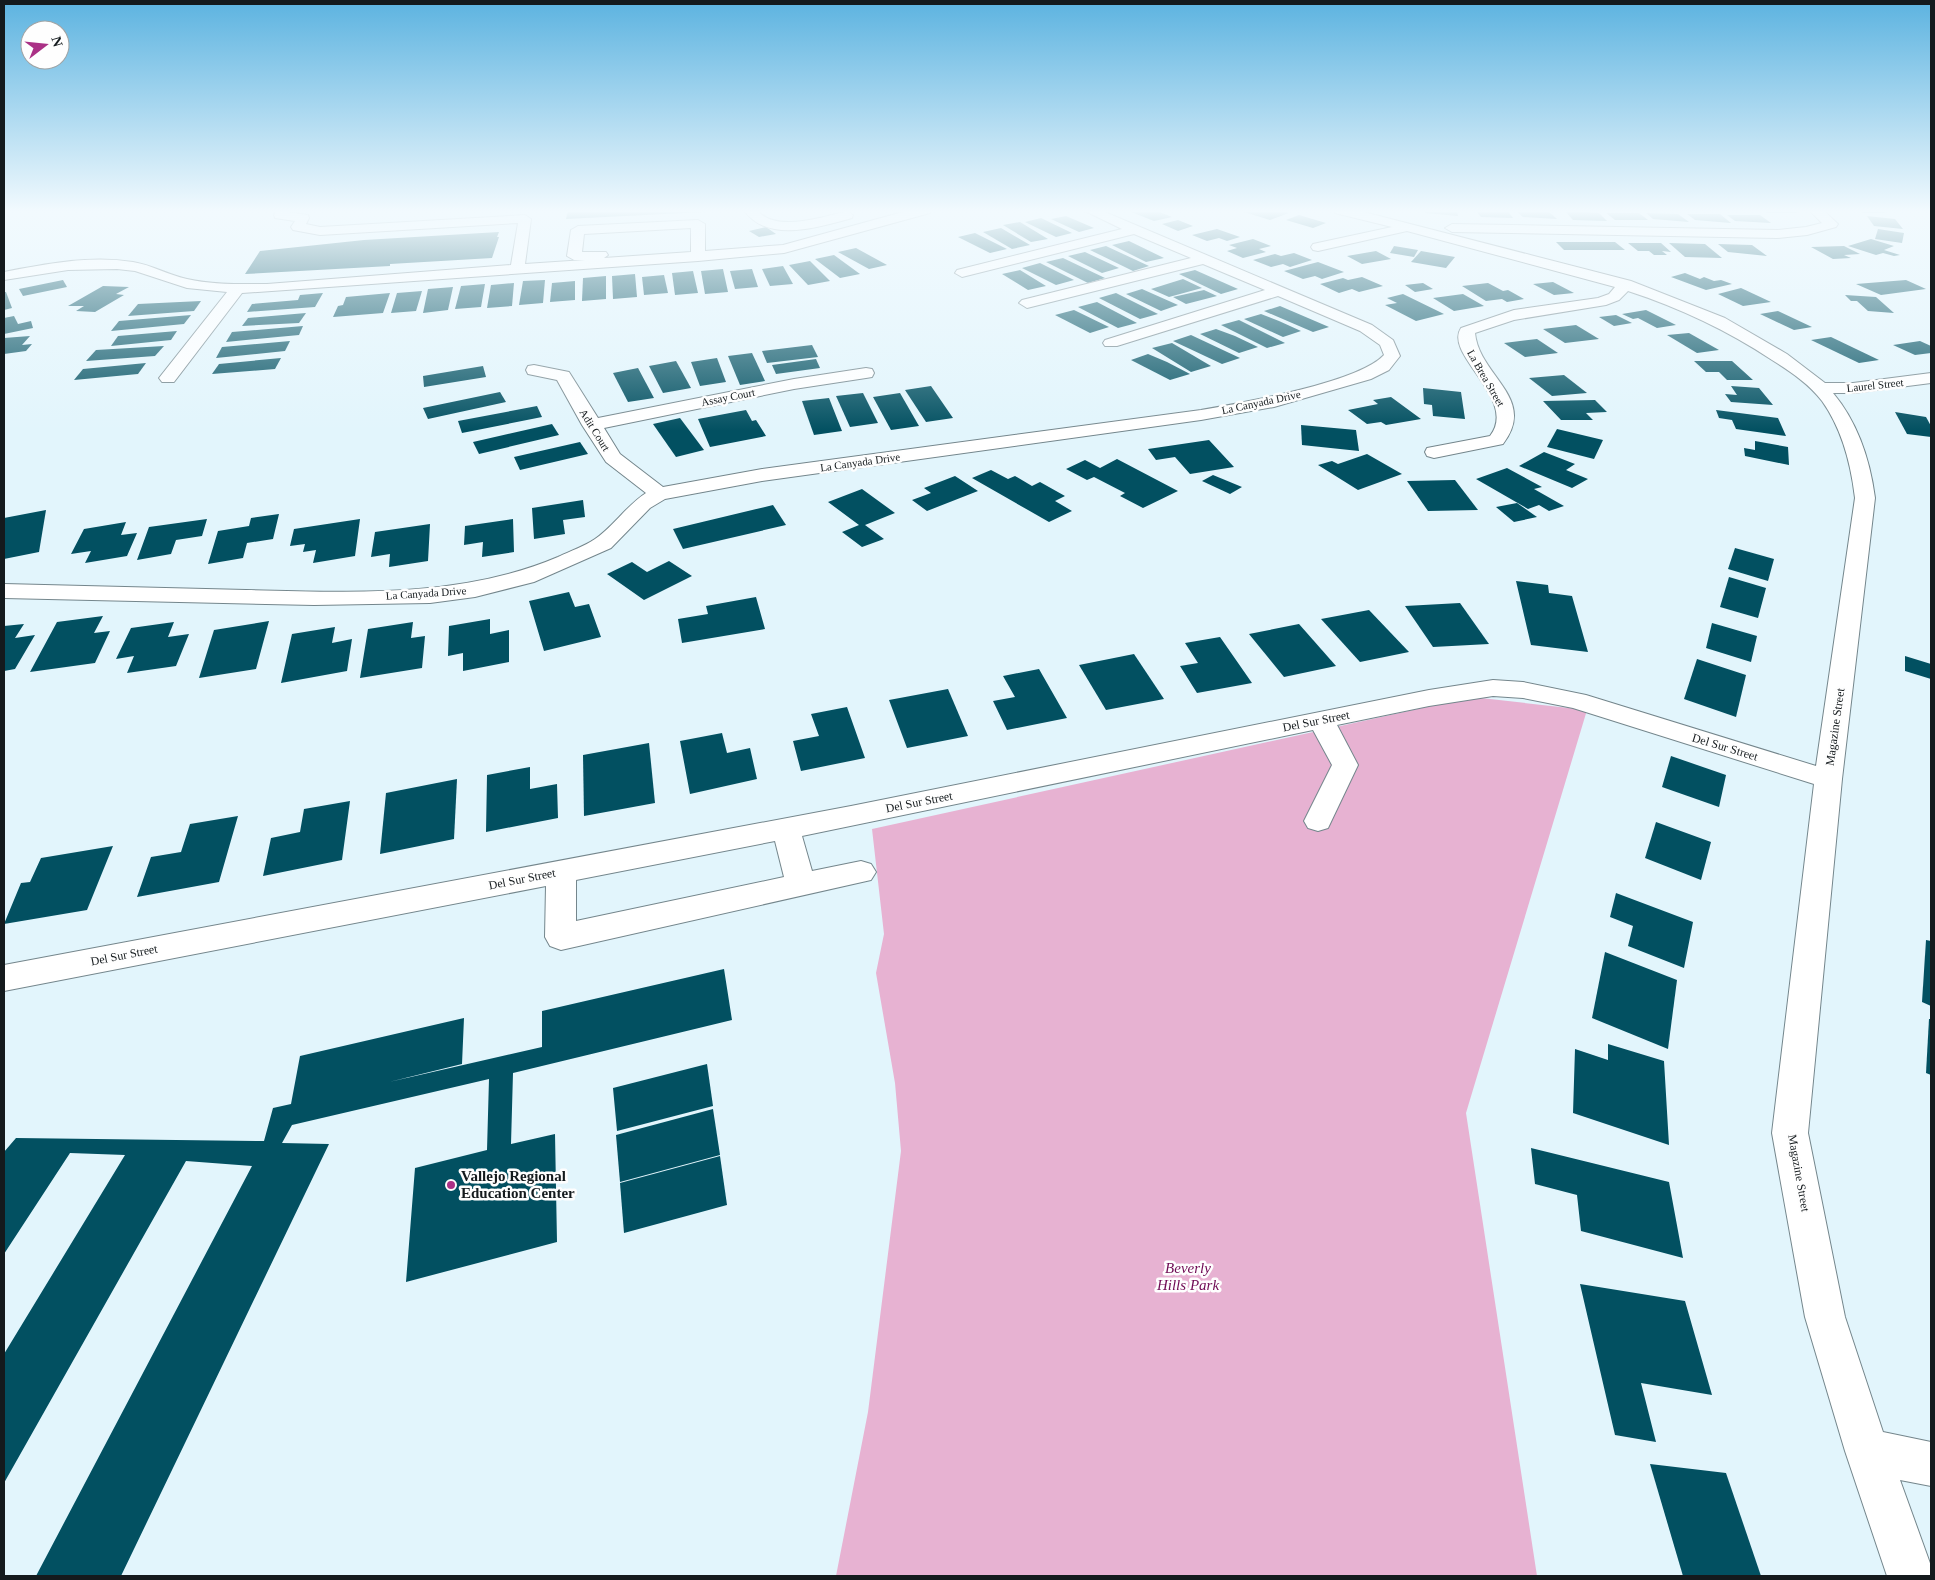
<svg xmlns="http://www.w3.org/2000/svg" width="1935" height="1580" font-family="Georgia,serif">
	<rect width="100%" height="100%" fill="#e2f5fc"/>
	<polygon fill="#e7b2d2" points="1472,697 1587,710 1466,1113 1537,1576 836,1576 868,1412 901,1151 895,1083 876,973 884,934 872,829"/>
	<g fill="#025061">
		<polygon points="568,210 704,210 704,212 566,219"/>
		<polygon points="1126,210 1155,210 1172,217 1154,221"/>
		<polygon points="1249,210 1281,210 1289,213 1270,220 1244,212"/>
		<polygon points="1425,210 1457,210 1458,216 1425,213"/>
		<polygon points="1475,210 1507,210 1513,218 1481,217"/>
		<polygon points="1564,210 1599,213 1607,221 1573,220"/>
		<polygon points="1763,210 1792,210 1797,213 1767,213"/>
		<polygon points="1858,210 1880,210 1886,213 1864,213"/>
		<polygon points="1516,211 1548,211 1557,219 1523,217"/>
		<polygon points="1606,213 1639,213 1648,220 1615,220"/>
		<polygon points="1646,213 1678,214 1689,222 1653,219"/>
		<polygon points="1687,214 1720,214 1731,223 1695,220"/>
		<polygon points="1299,215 1326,223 1313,228 1286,220"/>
		<polygon points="1727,215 1760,215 1771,223 1735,221"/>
		<polygon points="1066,216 1094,228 1079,232 1051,219"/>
		<polygon points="1867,216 1895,219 1903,229 1874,226"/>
		<polygon points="1041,218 1072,233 1056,237 1025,222"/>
		<polygon points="1178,220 1193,226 1178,231 1162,224"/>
		<polygon points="1020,222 1048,239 1031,242 1003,225"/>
		<polygon points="766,227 776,234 759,237 749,231"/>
		<polygon points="1001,228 1030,245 1012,249 983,232"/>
		<polygon points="1217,229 1240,237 1227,241 1219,238 1207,241 1192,235"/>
		<polygon points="1878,229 1904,233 1902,243 1875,239"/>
		<polygon points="499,232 497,237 499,237 492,258 390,264 390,266 245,274 260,251 364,240"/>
		<polygon points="975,233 1007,249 990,253 958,237"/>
		<polygon points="1253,239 1271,246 1259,249 1266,252 1243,258 1227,251 1237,248 1229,245"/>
		<polygon points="1871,239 1894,246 1884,250 1900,255 1894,256 1883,253 1876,255 1848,246"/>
		<polygon points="1129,241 1164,258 1146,262 1112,245"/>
		<polygon points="1556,242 1615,242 1625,250 1564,250"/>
		<polygon points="1628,243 1661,243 1671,252 1662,251 1667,255 1654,255 1649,251 1638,251"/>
		<polygon points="1669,243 1705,244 1722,258 1685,257"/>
		<polygon points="1718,244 1752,245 1767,256 1728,252"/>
		<polygon points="1106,246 1149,266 1133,271 1090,250"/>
		<polygon points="1394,246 1418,250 1414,257 1390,253"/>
		<polygon points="1844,246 1860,254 1844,255 1851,258 1833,259 1811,247"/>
		<polygon points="856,248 887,265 869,269 838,252"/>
		<polygon points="1376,251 1391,259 1362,264 1347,256"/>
		<polygon points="1421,251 1455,257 1446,268 1411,262"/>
		<polygon points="1085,252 1119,268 1102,273 1068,256"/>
		<polygon points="1294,253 1312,260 1290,267 1283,264 1271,267 1253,260 1275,254 1281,256"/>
		<polygon points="834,255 860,274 840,278 815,259"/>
		<polygon points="1063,258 1105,278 1088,283 1046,262"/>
		<polygon points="810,261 830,281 808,285 789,265"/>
		<polygon points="1318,262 1344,272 1322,279 1315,276 1303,279 1284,271"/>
		<polygon points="1040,263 1074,280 1056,285 1022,268"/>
		<polygon points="783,266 793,284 770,286 762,269"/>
		<polygon points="723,269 728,292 705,294 701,271"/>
		<polygon points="752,269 758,287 735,289 730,271"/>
		<polygon points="1020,270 1046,286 1028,290 1002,274"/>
		<polygon points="1195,270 1238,289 1221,294 1179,274"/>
		<polygon points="693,271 698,293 675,295 672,273"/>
		<polygon points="1685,273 1700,279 1704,277 1714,281 1721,280 1732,284 1706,290 1671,277"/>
		<polygon points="635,274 637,297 613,299 612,276"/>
		<polygon points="664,275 668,293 644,295 642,277"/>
		<polygon points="606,276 606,299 582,301 583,278"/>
		<polygon points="1362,277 1383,286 1359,292 1352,289 1339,293 1320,284 1343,278 1348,280"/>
		<polygon points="1183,279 1202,288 1169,297 1151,289"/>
		<polygon points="63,280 67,287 23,296 19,289"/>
		<polygon points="545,280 543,303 519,305 523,281"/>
		<polygon points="1906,280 1926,289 1881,295 1856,284"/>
		<polygon points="575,281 575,300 550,302 552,283"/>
		<polygon points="1553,282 1574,293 1554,295 1533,284"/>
		<polygon points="514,283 512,306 487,308 491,285"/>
		<polygon points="1423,283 1433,289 1415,292 1405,285"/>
		<polygon points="1488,283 1503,291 1508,290 1524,299 1507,302 1502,299 1486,301 1462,286"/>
		<polygon points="485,284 481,307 455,309 461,286"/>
		<polygon points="103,286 129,287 116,294 124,295 95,312 76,311 84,306 68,306"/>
		<polygon points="453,287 448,310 423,313 428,289"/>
		<polygon points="1741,288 1771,302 1743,306 1718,294"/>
		<polygon points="1142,289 1178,305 1161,311 1126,294"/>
		<polygon points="1204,290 1217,296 1186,304 1173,297"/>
		<polygon points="422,291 416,311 391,313 397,293"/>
		<polygon points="4,292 6,292 12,308 4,310"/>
		<polygon points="323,293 315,307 247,312 252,304 298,300 300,295"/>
		<polygon points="390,293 383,313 333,317 338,306 343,305 346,297"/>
		<polygon points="1116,293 1158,314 1140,319 1099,298"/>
		<polygon points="1403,294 1444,314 1416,321 1385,305 1397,303 1387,298"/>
		<polygon points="1463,294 1484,306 1454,311 1433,298"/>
		<polygon points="1845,295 1876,297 1894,313 1868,311 1857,301 1851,301"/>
		<polygon points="201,301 194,311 128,316 138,304"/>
		<polygon points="1097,302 1137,323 1118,328 1078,307"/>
		<polygon points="1280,306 1329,327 1313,332 1264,311"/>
		<polygon points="1074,310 1109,327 1090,333 1055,315"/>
		<polygon points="1646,310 1676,325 1657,328 1638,318 1633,319 1622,314"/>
		<polygon points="1778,311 1812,327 1794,330 1760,314"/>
		<polygon points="306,313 299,323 242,326 248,318"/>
		<polygon points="1261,314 1279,321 1301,331 1283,337 1244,319"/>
		<polygon points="191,315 184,324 111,331 119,321"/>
		<polygon points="1616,315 1632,323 1614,326 1599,317"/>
		<polygon points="14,316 18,324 31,321 33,328 4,334 4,318"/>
		<polygon points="1239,320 1285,343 1267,348 1221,325"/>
		<polygon points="1576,325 1599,339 1565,343 1543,329"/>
		<polygon points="303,326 299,335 226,342 232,332"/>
		<polygon points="1216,329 1235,336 1258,347 1239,353 1200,334"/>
		<polygon points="177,331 171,340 111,346 118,336"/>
		<polygon points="1689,333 1719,350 1697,353 1667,335"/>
		<polygon points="1191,335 1240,358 1222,364 1173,341"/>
		<polygon points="30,336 22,345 32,344 26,351 4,354 4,338"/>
		<polygon points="1831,337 1879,360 1859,363 1811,340"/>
		<polygon points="1537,339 1558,353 1525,357 1504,343"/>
		<polygon points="290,341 285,351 216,358 222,347"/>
		<polygon points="1920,341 1931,346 1931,353 1915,355 1893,345"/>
		<polygon points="1172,343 1211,366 1191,372 1152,348"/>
		<polygon points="812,345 818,357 767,363 762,351"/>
		<polygon points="164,346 155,356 86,361 96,350"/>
		<polygon points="752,353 765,381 740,385 728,356"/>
		<polygon points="1148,354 1167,362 1190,374 1170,380 1131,360"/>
		<polygon points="281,358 275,369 212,374 219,364"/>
		<polygon points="717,358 726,382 700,386 691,362"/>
		<polygon points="816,359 820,368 776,374 772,365"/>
		<polygon points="676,361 691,388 663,393 649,366"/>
		<polygon points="1694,361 1732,361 1753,380 1727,380 1719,372 1706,372"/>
		<polygon points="146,363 138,374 74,380 83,369"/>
		<polygon points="483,366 486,377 424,387 423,376"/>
		<polygon points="638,368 654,398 628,402 613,373"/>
		<polygon points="1564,375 1587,393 1552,396 1529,378"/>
		<polygon points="931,386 953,418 926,422 905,390"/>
		<polygon points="1731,386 1759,388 1773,405 1731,402 1725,394 1737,395"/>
		<polygon points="1423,388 1461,392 1465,419 1433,416 1432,405 1424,404"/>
		<polygon points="500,392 506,402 428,419 423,408"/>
		<polygon points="863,393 878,423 850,427 836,396"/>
		<polygon points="900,393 919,426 891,430 873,397"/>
		<polygon points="1391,397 1421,419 1386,425 1381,422 1367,424 1348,410 1378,404 1373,400"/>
		<polygon points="829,398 842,431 814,435 802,401"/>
		<polygon points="1595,400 1607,412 1586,413 1593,420 1561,420 1543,401"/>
		<polygon points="537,406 542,417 462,433 458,421"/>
		<polygon points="746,410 752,421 756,420 766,436 710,447 698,419"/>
		<polygon points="1716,410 1778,418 1786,436 1736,429 1732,420 1719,418"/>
		<polygon points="1895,412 1926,417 1931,426 1931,437 1907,434"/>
		<polygon points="680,418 704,450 676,457 653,424"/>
		<polygon points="552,424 559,435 479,454 473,442"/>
		<polygon points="1301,425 1356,430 1359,451 1302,445"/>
		<polygon points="1557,429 1603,440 1594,459 1547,447"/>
		<polygon points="1209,440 1234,467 1190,474 1175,457 1156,460 1148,449"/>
		<polygon points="1755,441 1788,447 1789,465 1745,456 1744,448 1755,450"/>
		<polygon points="580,442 588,454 520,470 514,457"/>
		<polygon points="1544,452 1575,464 1566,470 1588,479 1572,488 1519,466"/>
		<polygon points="1367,454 1402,474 1358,490 1318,465 1332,461 1338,464"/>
		<polygon points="1117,459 1178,491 1143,508 1120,496 1125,493 1094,477 1087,480 1066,469 1085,460 1100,468"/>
		<polygon points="1507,468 1542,487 1534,489 1564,506 1549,511 1539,505 1528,509 1476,479"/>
		<polygon points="991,470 1008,479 1015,476 1032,486 1040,482 1065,496 1055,501 1072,511 1049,522 972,478"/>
		<polygon points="1213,475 1242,487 1230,494 1202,481"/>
		<polygon points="955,476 978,491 927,511 912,500 931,493 924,488"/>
		<polygon points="1455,480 1478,510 1428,511 1407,481"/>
		<polygon points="862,489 895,513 865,525 884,539 862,547 842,532 859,525 828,502"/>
		<polygon points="583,500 585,517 563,520 565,534 534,539 532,508"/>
		<polygon points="1517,503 1537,517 1514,522 1496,507"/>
		<polygon points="773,505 786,525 683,549 673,529"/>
		<polygon points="46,510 39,552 4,559 4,518"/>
		<polygon points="279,514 273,539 247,543 243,558 208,564 218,531 249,526 251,518"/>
		<polygon points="207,519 202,536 176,540 171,554 137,560 149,527"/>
		<polygon points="360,519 355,556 313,563 316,550 303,552 305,544 290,546 294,529"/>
		<polygon points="513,519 514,552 482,557 483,542 464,545 465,526"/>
		<polygon points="126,522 121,535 137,533 127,556 85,563 91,551 71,554 84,529"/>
		<polygon points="430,524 428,561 389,567 390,554 371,557 375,532"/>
		<polygon points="1735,548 1774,559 1768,581 1728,569"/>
		<polygon points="669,561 692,576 644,600 607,574 632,562 647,572"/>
		<polygon points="1729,577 1766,588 1758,618 1720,607"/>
		<polygon points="1516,581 1548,585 1549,593 1572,596 1588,652 1531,645"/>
		<polygon points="569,592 575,607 589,604 601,637 544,651 529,601"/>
		<polygon points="756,597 765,629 682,643 678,619 708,614 706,606"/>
		<polygon points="1460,603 1489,644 1433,647 1405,606"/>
		<polygon points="1369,610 1409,652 1360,662 1321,619"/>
		<polygon points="103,616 94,633 110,631 95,663 30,672 57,622"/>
		<polygon points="490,619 490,634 509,630 509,662 463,671 463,653 448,656 449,626"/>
		<polygon points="269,621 256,669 199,678 214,630"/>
		<polygon points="174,622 168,637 189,634 176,666 127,673 134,656 116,659 131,628"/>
		<polygon points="413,622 411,638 425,636 422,668 360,678 368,629"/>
		<polygon points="1712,623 1757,636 1751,662 1706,648"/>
		<polygon points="24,624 15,638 35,635 15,669 4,671 4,626"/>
		<polygon points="1299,624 1336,666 1284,677 1249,634"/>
		<polygon points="335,627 332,643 352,639 347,671 281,683 292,634"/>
		<polygon points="1220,637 1252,683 1197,693 1180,666 1198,663 1185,643"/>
		<polygon points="1134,654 1164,699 1106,710 1079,665"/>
		<polygon points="1905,656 1931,664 1931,679 1905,671"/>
		<polygon points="1697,659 1746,675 1736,717 1684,699"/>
		<polygon points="1039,669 1067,718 1007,730 993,701 1015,697 1003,676"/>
		<polygon points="948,689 968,736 907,748 889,700"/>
		<polygon points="847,707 865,758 801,771 793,741 819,736 811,714"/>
		<polygon points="722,733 727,753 750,748 757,779 690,794 680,741"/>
		<polygon points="649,743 655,803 584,816 583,755"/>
		<polygon points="1671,756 1726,775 1719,807 1662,787"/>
		<polygon points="530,767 530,789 557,784 558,818 486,832 487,775"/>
		<polygon points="457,779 454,839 380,854 386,793"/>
		<polygon points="350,801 342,860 263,876 271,838 300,832 304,809"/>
		<polygon points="238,816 219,882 137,897 151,857 181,852 190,824"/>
		<polygon points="1656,822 1711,842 1701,880 1645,858"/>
		<polygon points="113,846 87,910 4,924 21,883 30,882 41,858"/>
		<polygon points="1616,893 1693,922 1684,968 1628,946 1633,926 1610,917"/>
		<polygon points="1926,940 1931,941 1931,1006 1922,1002"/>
		<polygon points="1605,952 1677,980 1668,1049 1592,1018"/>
		<polygon points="724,969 732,1020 513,1073 511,1144 555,1134 557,1242 406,1282 415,1168 487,1150 489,1079 292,1125 282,1143 329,1144 121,1576 36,1576 252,1166 186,1161 4,1483 4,1354 125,1155 70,1153 4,1254 4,1152 16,1138 264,1141 273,1108 291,1104 300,1056 464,1018 462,1064 389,1082 542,1047 542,1011"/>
		<polygon points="1929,1019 1931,1019 1931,1075 1926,1073"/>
		<polygon points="1608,1044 1664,1061 1669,1145 1573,1113 1575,1049 1608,1060"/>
		<polygon points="707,1064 713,1106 617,1131 613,1088"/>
		<polygon points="713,1109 720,1155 620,1182 616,1135"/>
		<polygon points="1531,1148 1669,1182 1683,1258 1581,1231 1577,1195 1535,1184"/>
		<polygon points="720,1156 727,1205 624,1233 620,1183"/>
		<polygon points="1580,1284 1685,1301 1712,1395 1641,1383 1656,1442 1615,1435"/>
		<polygon points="1650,1464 1726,1473 1761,1576 1683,1576"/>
	</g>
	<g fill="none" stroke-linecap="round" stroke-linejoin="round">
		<g stroke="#74868c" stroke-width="2">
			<g id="minor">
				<path d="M 276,210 L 288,210 L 288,212 L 308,215 L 309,218 L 306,224 L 320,227 L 525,215 L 531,219 L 525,264 L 585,260 L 574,260 L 567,256 L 571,230 L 578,226 L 698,220 L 705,224 L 705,251 L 783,245 L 910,210 L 931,210 L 930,213 L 784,253 L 698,261 L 242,293 L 174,382 L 162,382 L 159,378 L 227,292 L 187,288 L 135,271 L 117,269 L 68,270 L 4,280 L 4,272 C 46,264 90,255 133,262 C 152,265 168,275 187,279 C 213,285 241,284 267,284 L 511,265 L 518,223 L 320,235 L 293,230 L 291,227 L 295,221 L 275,218 L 274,215 ZM 691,228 L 691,252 L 604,258 L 608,255 L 606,252 L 582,252 L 584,234 Z"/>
				<path d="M 744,210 L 757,210 C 775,233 823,217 847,211 L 853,215 L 852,218 C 819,227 767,244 744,210 Z"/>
				<path d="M 1083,210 L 1100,210 L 1372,325 L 1393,340 L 1400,356 L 1389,370 L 1371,379 L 1274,407 L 1201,420 L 762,481 L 665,499 L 650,508 L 611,548 L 534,582 L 475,597 L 430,603 L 314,605 L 4,598 L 4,584 C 85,586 165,588 246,590 C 351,592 459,599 558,557 C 570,551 585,546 595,539 C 614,526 626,506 646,493 L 606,462 L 582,425 L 557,380 L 528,374 L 526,370 L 528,366 L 534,365 L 569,372 L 598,418 L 794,379 L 866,368 L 872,369 L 874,373 L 872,377 L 866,378 L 794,389 L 604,428 L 620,454 L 663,487 L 762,469 L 1201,410 C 1241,403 1358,383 1384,355 L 1380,345 L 1360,331 L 1278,296 L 1117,346 L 1105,346 L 1103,343 L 1105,340 L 1265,290 L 1203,264 L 1027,308 L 1019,303 L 1022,300 L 1191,258 L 1134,234 L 962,277 L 955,273 L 957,270 L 1122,229 Z"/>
				<path d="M 1334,210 L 1356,210 L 1631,281 L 1725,318 L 1787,354 L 1825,383 L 1853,383 L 1931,373 L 1931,383 L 1853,393 L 1833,393 C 1858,423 1870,460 1875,498 L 1842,779 L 1808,1133 L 1845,1317 L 1883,1432 L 1931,1442 L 1931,1486 L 1900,1480 L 1931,1566 L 1931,1576 L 1887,1576 L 1845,1451 L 1805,1317 L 1772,1133 L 1814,784 L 1573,708 L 1523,698 L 1493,696 L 1429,706 L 1337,725 L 1358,765 L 1328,828 L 1318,831 L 1308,828 L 1304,821 L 1332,765 L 1313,730 L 802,836 L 812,871 L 861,861 L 871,864 L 876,872 L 871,880 L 561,950 L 550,946 L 545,937 L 546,886 L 4,991 L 4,965 L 851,806 L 1429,690 L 1493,680 L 1523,682 L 1586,695 L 1816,766 L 1855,498 C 1851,464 1842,429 1822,401 C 1809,384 1791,372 1772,360 C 1727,330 1680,308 1628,291 L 1619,300 L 1606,305 L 1514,320 L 1475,333 C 1479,376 1538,398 1503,444 L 1434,458 L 1427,456 L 1425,452 L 1427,448 L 1490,436 C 1519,399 1443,355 1461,328 L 1514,310 L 1598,298 L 1609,294 L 1615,287 L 1407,231 L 1318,251 L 1313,250 L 1311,247 L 1313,244 L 1392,227 L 1335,213 ZM 775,841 L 784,877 L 576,921 L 576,880 Z"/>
				<polygon points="1809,210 1823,210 1838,224 1836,227 1807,235 1777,238 1452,232 1445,228 1452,224 1777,230 1806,227 1822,223"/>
			</g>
		</g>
		<use href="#minor" fill="#fff" fill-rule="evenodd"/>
	</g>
	<linearGradient id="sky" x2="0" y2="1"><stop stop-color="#5cb3e0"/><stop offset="0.49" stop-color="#f2fafe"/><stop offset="1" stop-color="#f2fafe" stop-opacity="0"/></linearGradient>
	<rect width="1935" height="431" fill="url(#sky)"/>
	<circle fill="#aa3186" stroke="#fefefe" stroke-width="2" cx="451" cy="1185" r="5"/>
	<g text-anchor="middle" stroke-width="5" stroke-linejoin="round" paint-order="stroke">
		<g font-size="11" fill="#141a1d" stroke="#fefefe">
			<text transform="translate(1486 378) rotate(60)" y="4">La Brea Street</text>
			<text transform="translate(1875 385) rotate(-6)" y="4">Laurel Street</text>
			<text transform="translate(728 397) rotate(-11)" y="4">Assay Court</text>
			<text transform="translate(1261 402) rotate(-12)" y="4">La Canyada Drive</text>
			<text transform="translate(595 430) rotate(58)" y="4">Adit Court</text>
			<text transform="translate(860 462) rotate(-8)" y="4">La Canyada Drive</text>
			<text transform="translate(426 593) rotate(-4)" y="4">La Canyada Drive</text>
		</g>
		<g font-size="12" fill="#141a1d" stroke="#fefefe">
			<text transform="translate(1316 721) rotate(-11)" y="4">Del Sur Street</text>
			<text transform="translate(1835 727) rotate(-82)" y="4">Magazine Street</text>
			<text transform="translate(1725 747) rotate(17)" y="4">Del Sur Street</text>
			<text transform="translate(919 802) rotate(-11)" y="4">Del Sur Street</text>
			<text transform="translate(522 879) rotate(-11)" y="4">Del Sur Street</text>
			<text transform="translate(124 955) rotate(-11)" y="4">Del Sur Street</text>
			<text transform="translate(1799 1173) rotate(80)" y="4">Magazine Street</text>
		</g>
		<g font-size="15" font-weight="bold" fill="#141a1d" stroke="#fefefe" text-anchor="start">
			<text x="461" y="1181">Vallejo Regional<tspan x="461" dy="17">Education Center</tspan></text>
		</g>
		<g font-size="15" font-style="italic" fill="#6f0a54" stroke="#fefefe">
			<text x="1188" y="1273">Beverly<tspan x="1188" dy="17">Hills Park</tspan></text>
		</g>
	</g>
	<rect width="1935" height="1580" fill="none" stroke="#141a1d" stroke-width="10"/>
	<g transform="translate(45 45) rotate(74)"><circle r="24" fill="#fefefe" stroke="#a0a3a4"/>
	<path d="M0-4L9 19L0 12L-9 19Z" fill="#aa3186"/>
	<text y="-8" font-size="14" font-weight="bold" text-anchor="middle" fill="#141a1d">N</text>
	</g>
</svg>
